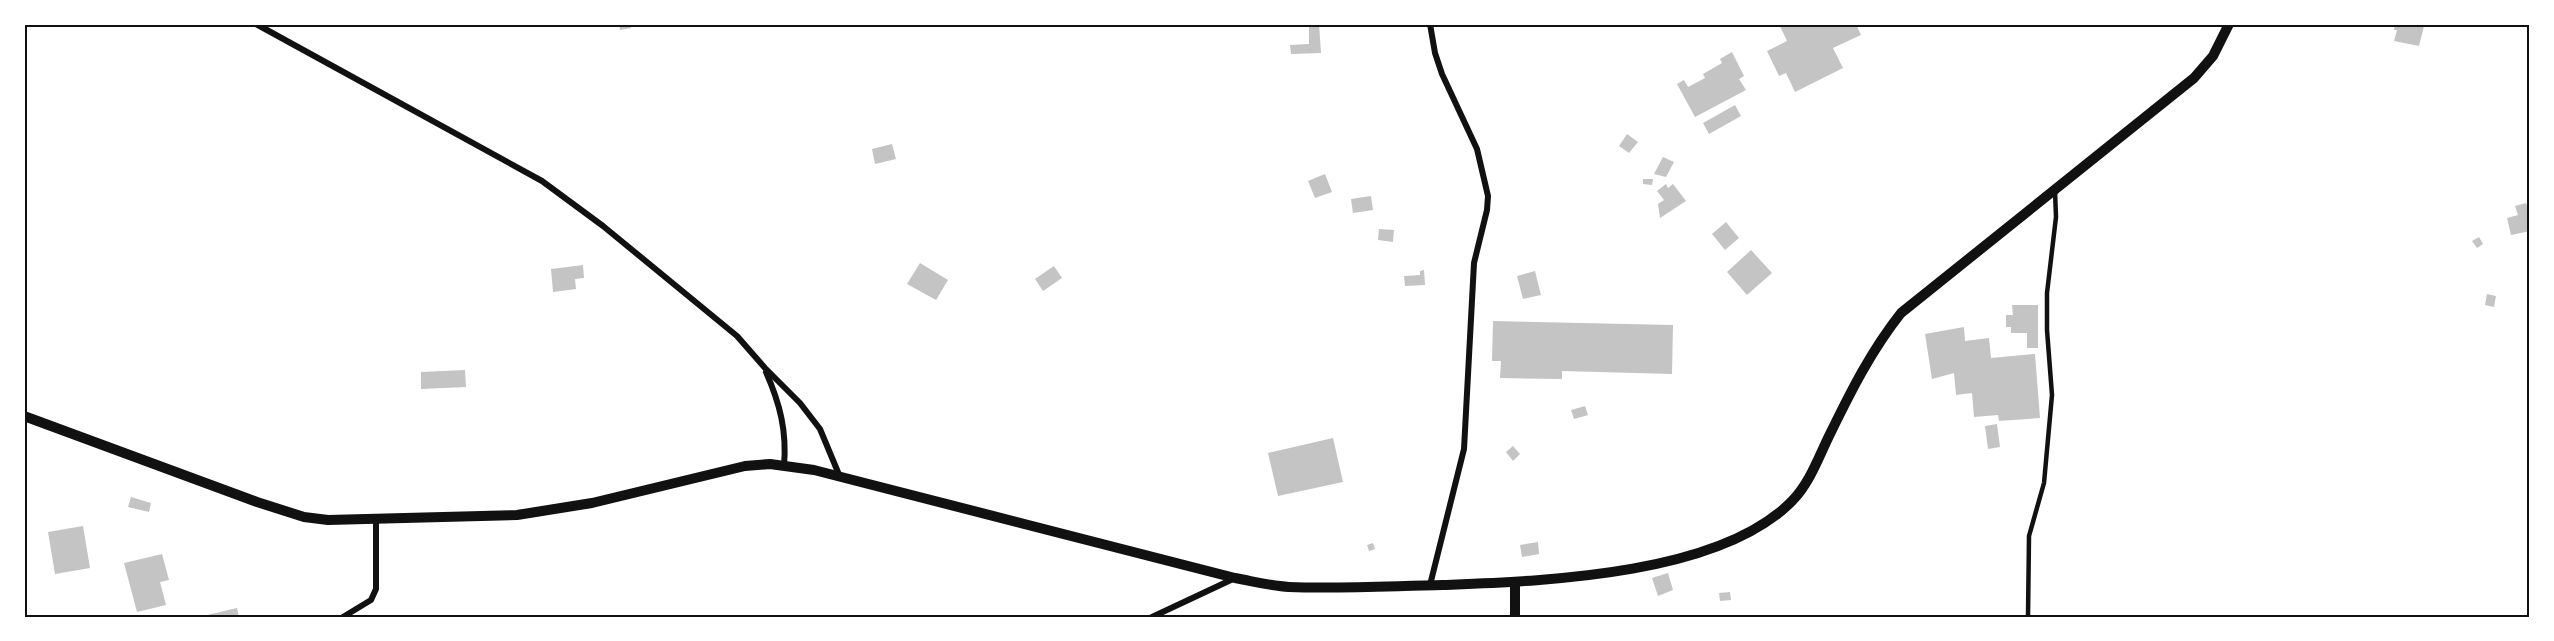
<svg xmlns="http://www.w3.org/2000/svg" width="2554" height="641" font-family="Signika,sans-serif">
	<rect width="100%" height="100%" fill="#fff"/>
	<g fill="#c4c4c4">
		<polygon points="619,24 630,24 631,28 620,30"/>
		<polygon points="1309,24 1319,24 1321,53 1291,54 1290,45 1309,44"/>
		<polygon points="1779,24 1856,24 1861,35 1833,48 1843,68 1795,92 1786,73 1779,76 1767,51 1787,41"/>
		<polygon points="2395,24 2424,26 2419,46 2394,41 2397,30 2394,30"/>
		<polygon points="1732,52 1744,76 1739,79 1746,90 1695,117 1677,84 1684,80 1688,87 1705,78 1703,74 1722,63 1720,59"/>
		<polygon points="1735,105 1741,116 1709,134 1703,123"/>
		<polygon points="1627,134 1638,142 1629,153 1619,146"/>
		<polygon points="892,144 896,159 875,164 872,149"/>
		<polygon points="1663,157 1674,162 1666,177 1654,174"/>
		<polygon points="1325,174 1332,192 1315,198 1308,181"/>
		<polygon points="1643,179 1653,179 1652,185 1643,184"/>
		<polygon points="1666,184 1668,188 1673,184 1686,201 1660,218 1658,204 1664,200 1657,191"/>
		<polygon points="1371,196 1373,210 1353,213 1351,199"/>
		<polygon points="2526,203 2530,214 2530,231 2511,235 2507,218 2518,215 2515,206"/>
		<polygon points="1726,222 1739,238 1725,250 1712,234"/>
		<polygon points="1379,229 1394,230 1393,242 1378,240"/>
		<polygon points="2479,237 2483,244 2477,248 2472,241"/>
		<polygon points="1751,250 1772,273 1747,295 1727,272"/>
		<polygon points="920,263 948,280 936,300 907,284"/>
		<polygon points="583,265 584,278 575,279 576,289 553,292 551,269"/>
		<polygon points="1054,266 1062,278 1043,291 1035,279"/>
		<polygon points="1424,270 1425,285 1405,286 1404,276 1420,275 1420,271"/>
		<polygon points="1535,271 1541,295 1523,299 1517,276"/>
		<polygon points="2487,294 2496,296 2494,307 2485,305"/>
		<polygon points="2012,305 2038,305 2038,348 2027,348 2027,333 2011,333 2011,327 2006,327 2006,315 2013,315"/>
		<polygon points="1493,321 1673,325 1672,374 1562,371 1562,379 1500,378 1501,361 1492,361"/>
		<polygon points="1964,327 1965,341 1989,338 1991,358 2035,354 2040,418 1999,421 1998,415 1974,417 1972,393 1956,395 1954,373 1932,379 1925,334"/>
		<polygon points="465,370 466,387 421,389 421,372"/>
		<polygon points="1585,406 1588,415 1574,419 1571,410"/>
		<polygon points="1997,424 2000,447 1988,449 1985,426"/>
		<polygon points="1333,438 1343,482 1278,496 1268,453"/>
		<polygon points="1513,446 1520,454 1513,461 1506,452"/>
		<polygon points="131,497 151,503 149,512 128,507"/>
		<polygon points="83,526 90,568 55,574 48,532"/>
		<polygon points="1538,542 1539,554 1522,557 1520,545"/>
		<polygon points="1373,543 1375,549 1369,551 1367,545"/>
		<polygon points="162,554 169,580 160,582 166,605 137,612 124,563"/>
		<polygon points="1668,573 1673,590 1658,596 1652,578"/>
		<polygon points="1730,592 1731,600 1720,601 1719,593"/>
		<polygon points="237,608 239,617 207,617 207,615"/>
	</g>
	<g fill="none" stroke-linecap="round" stroke-linejoin="round">
		<polyline stroke="#111" stroke-width="4.5" points="2028,617 2029,536 2044,483 2052,395 2047,330 2047,293 2056,217 2055,191"/>
		<g stroke="#111" stroke-width="6">
			<polyline points="256,24 542,181 603,226 737,336 765,368 800,403 820,429 840,477"/>
			<path d="M 766,372 C 780,404 787,431 784,466"/>
			<polyline points="1430,585 1464,449 1474,263 1487,210 1488,196 1477,149 1442,74 1435,53 1430,24"/>
			<polyline points="343,617 371,600 376,589 376,519"/>
			<polyline points="1152,617 1233,579"/>
		</g>
		<g stroke="#111" stroke-width="10">
			<path d="M 24,416 L 257,502 L 304,517 L 328,520 L 517,515 L 592,503 L 745,466 L 770,464 L 814,470 L 1235,578 C 1252,581 1271,586 1289,587 C 1340,589 1391,586 1443,585 C 1542,581 1719,576 1792,501 C 1810,483 1819,456 1830,434 C 1851,391 1871,351 1901,313 L 2194,78 L 2213,56 L 2229,24"/>
			<polyline points="1515,617 1515,582"/>
		</g>
	</g>
	<rect width="2554" height="641" fill="none" stroke="#ffffff" stroke-width="51"/>
	<rect x="26" y="26" width="2502" height="590" fill="none" stroke="#111" stroke-width="2"/>
</svg>
